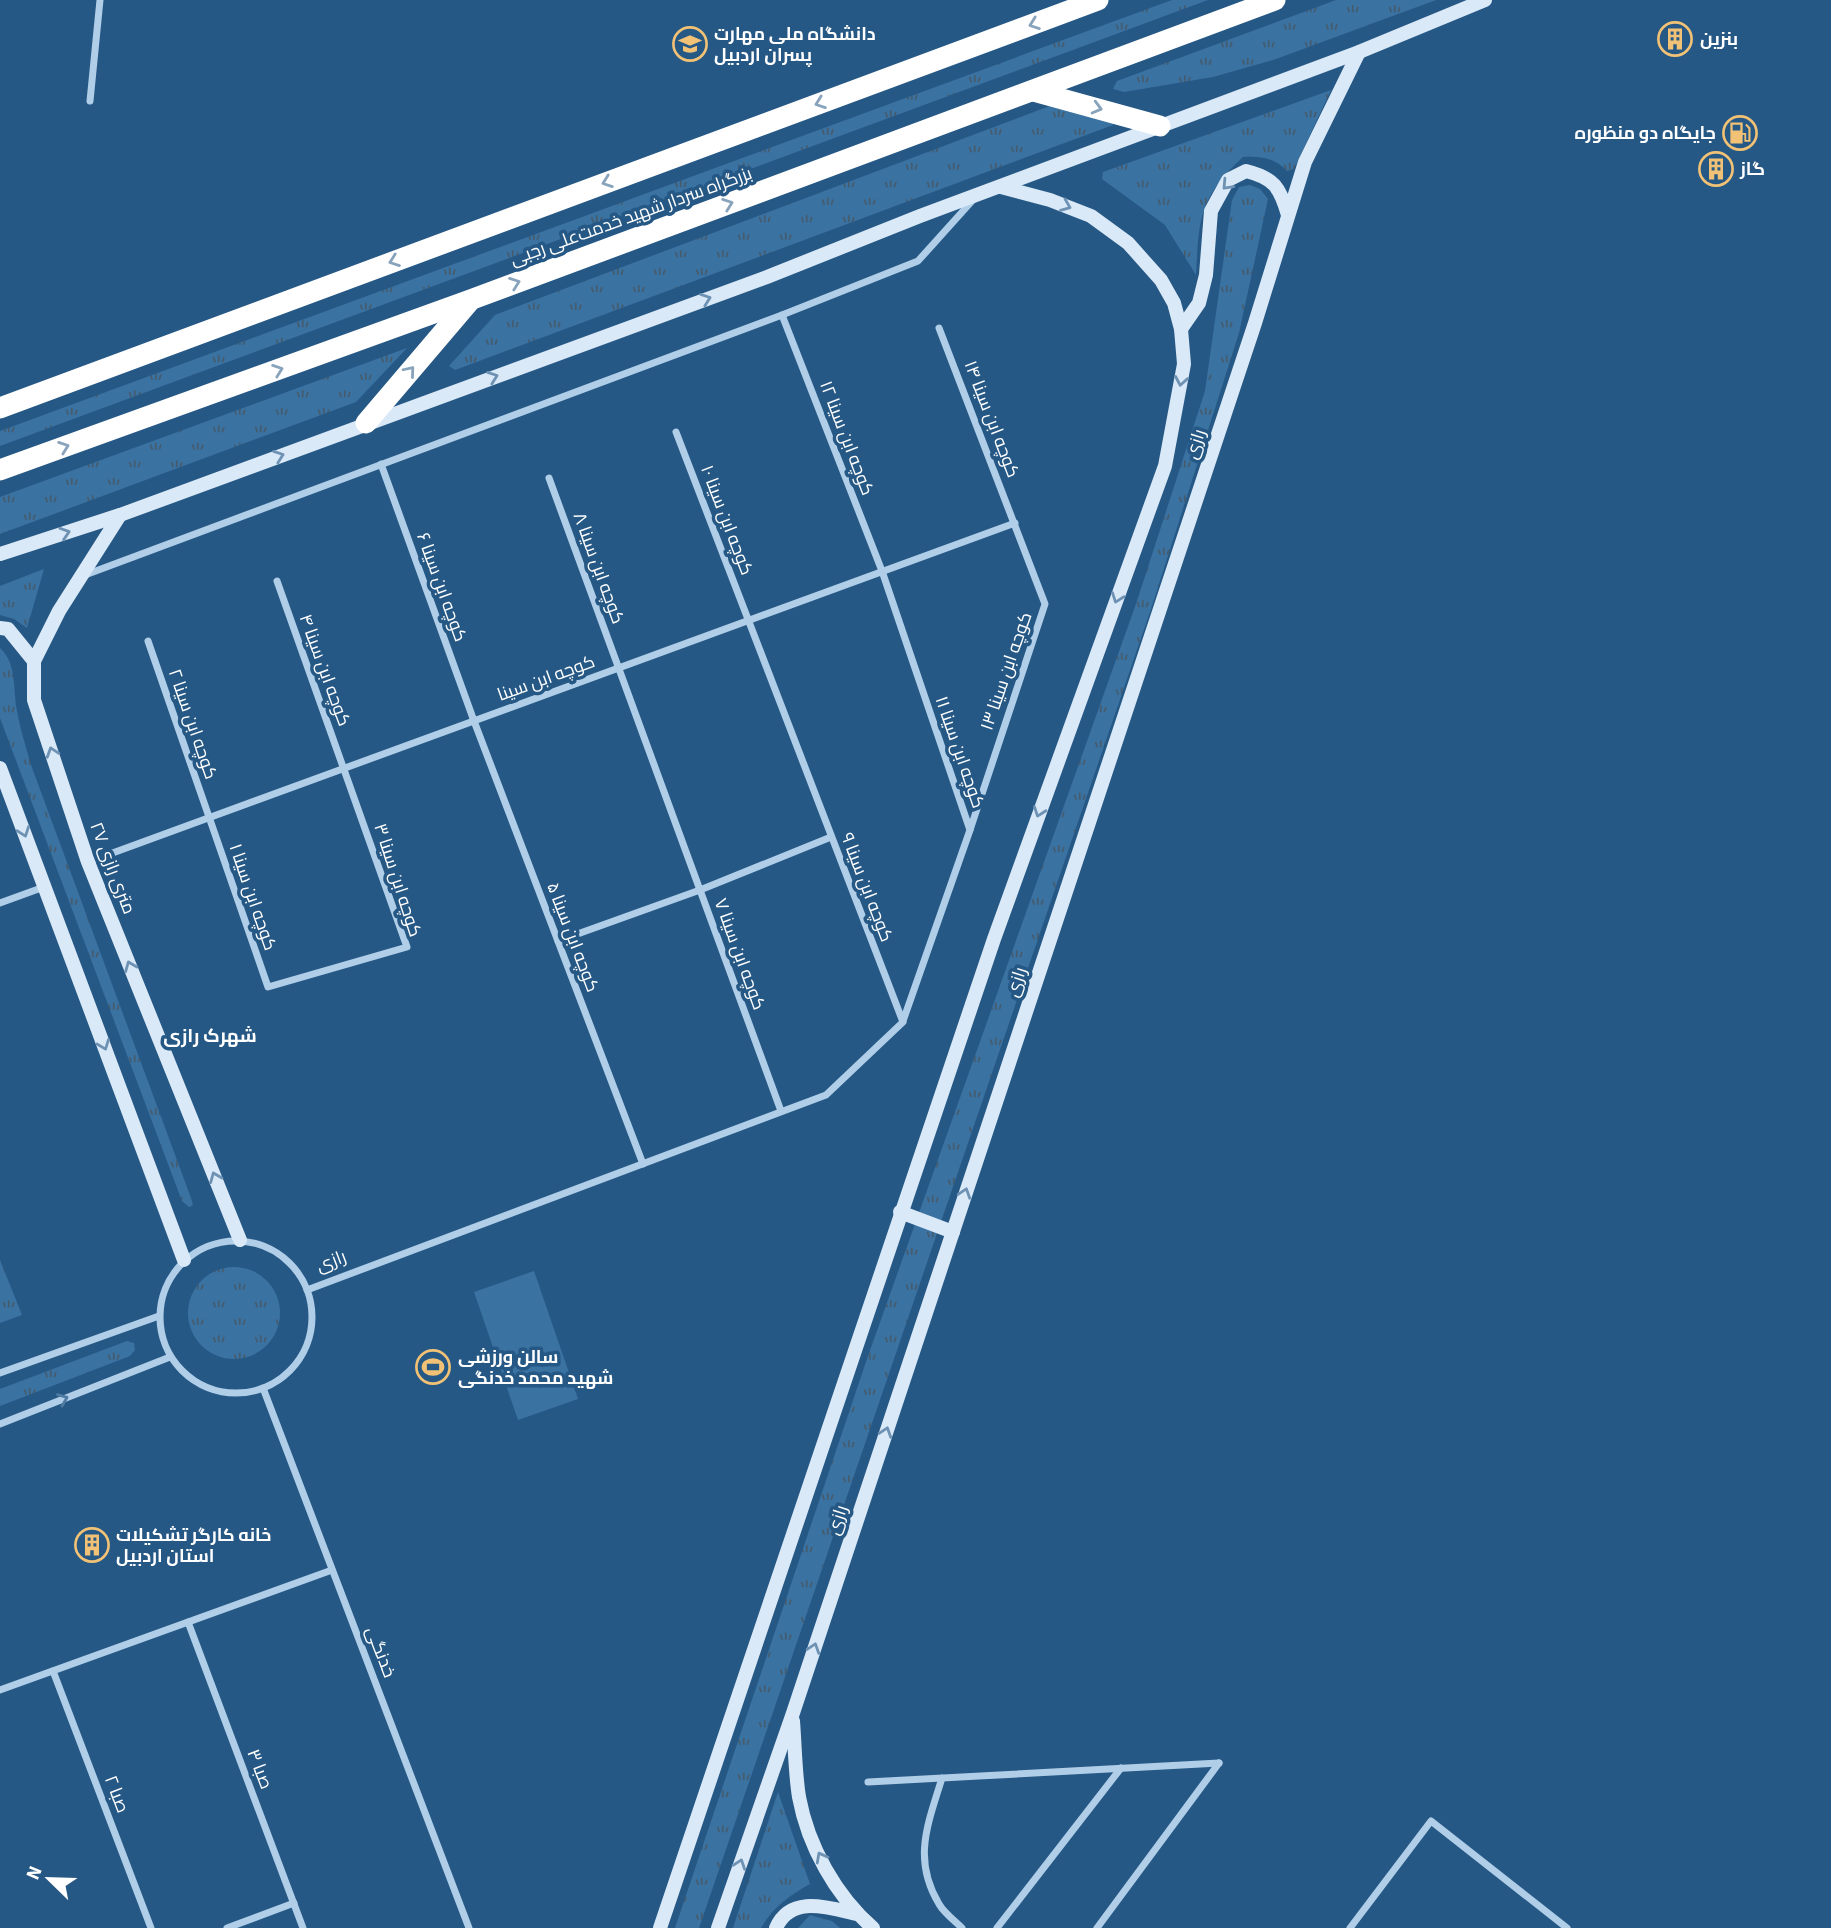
<svg xmlns="http://www.w3.org/2000/svg" width="1831" height="1928" font-family="'Source Sans 3',Cairo,sans-serif">
	<defs>
		<pattern id="grass-tufts" width="24" height="20" patternUnits="userSpaceOnUse" patternTransform="scale(1.75)"><rect width="24" height="20" fill="#3a72a2"/><path d="M3 7l-1-3M5 7V3M7 7l1-3M15 17l-1-3M17 17v-4M19 17l1-3" fill="none" stroke="#455b6e"/></pattern>
	</defs>
	<rect width="100%" height="100%" fill="#265885"/>
	<g fill="url(#grass-tufts)">
		<polygon points="1172,0 1208,0 0,446 0,431"/>
		<polygon points="1336,0 1436,0 1276,59 1213,77 1124,92 1113,89 1117,81"/>
		<path d="M 1331,90 L 1294,169 L 1287,171 C 1275,158 1261,156 1243,157 C 1199,198 1199,217 1196,275 L 1165,225 L 1102,179 L 1103,172 Z"/>
		<polygon points="1055,104 1113,120 1113,125 455,370 449,366 495,315"/>
		<polygon points="1250,185 1260,189 1268,199 1239,333 1152,606 699,1928 675,1928 868,1356 1137,601 1205,391 1232,200 1239,187"/>
		<polygon points="407,348 356,402 0,534 0,497"/>
		<polygon points="44,569 27,628 14,619 0,615 0,586"/>
		<path d="M 0,648 C 17,663 13,690 17,711 C 20,729 26,747 31,765 L 191,1198 L 193,1205 L 189,1207 L 182,1201 L 0,718 Z"/>
		<polygon points="0,1260 22,1315 0,1323"/>
		<circle cx="234" cy="1313" r="46"/>
		<polygon points="127,1341 134,1343 135,1350 130,1356 0,1406 0,1389"/>
		<path d="M 778,1792 L 810,1884 C 790,1895 772,1908 761,1928 L 733,1928 Z"/>
		<polygon points="810,1915 832,1921 840,1928 798,1928"/>
	</g>
	<polygon fill="#3a72a2" points="534,1271 578,1399 518,1420 474,1292"/>
	<g fill="none" stroke-linecap="round" stroke-linejoin="round">
		<g stroke="#b0cee8" stroke-width="7">
			<polyline points="90,101 100,0"/>
			<polyline points="782,315 882,571 970,830 903,1021"/>
			<polyline points="939,328 1045,604 970,830"/>
			<polyline points="381,464 474,721 643,1164"/>
			<polyline points="549,478 781,1111"/>
			<polyline points="85,575 782,315 918,261 972,201"/>
			<polyline points="148,641 268,987 407,947 277,581"/>
			<polyline points="88,862 1015,523"/>
			<polyline points="0,903 44,887"/>
			<polyline points="558,941 700,890 831,837"/>
			<circle cx="236" cy="1317" r="76"/>
			<polyline points="307,1290 826,1095 903,1022 676,432"/>
			<polyline points="0,1373 159,1316"/>
			<polyline points="263,1388 469,1928"/>
			<polyline points="0,1424 170,1357"/>
			<polyline points="188,1622 303,1928"/>
			<polyline points="53,1671 151,1928"/>
			<polyline points="0,1690 332,1570"/>
			<path d="M 942,1778 C 928,1824 912,1859 939,1904 C 944,1913 955,1921 962,1928"/>
			<polyline points="868,1782 1219,1763"/>
			<polyline points="227,1928 294,1903"/>
			<polyline points="997,1928 1121,1768"/>
			<polyline points="1097,1928 1219,1763"/>
			<polyline points="1350,1928 1431,1821 1567,1928"/>
		</g>
		<g stroke="#dae9f7" stroke-width="14">
			<path d="M 1181,329 L 1199,303 L 1206,275 L 1211,211 L 1228,180 L 1246,171 C 1274,178 1280,187 1288,215"/>
			<polyline points="120,515 59,611 34,661 34,700 88,862 240,1240"/>
			<polyline points="0,554 120,515 767,277 920,216 1359,52 1485,0"/>
			<polyline points="0,628 8,629 34,661"/>
			<polyline points="0,768 184,1260"/>
			<polyline points="900,1212 953,1232"/>
			<path d="M 793,1721 C 795,1746 795,1772 799,1797 C 808,1846 836,1896 873,1928"/>
			<polyline points="660,1928 994,939 1165,466 1184,364 1181,329 1174,303 1161,280 1128,243 1091,216 1050,200 1001,187"/>
			<polyline points="718,1928 793,1713 1255,323 1305,162 1359,52"/>
			<path d="M 776,1928 C 791,1894 829,1908 857,1914"/>
		</g>
		<g stroke="#fff" stroke-width="21">
			<polyline points="1033,91 1160,126"/>
			<polyline points="0,408 1098,0"/>
			<polyline points="366,423 469,302"/>
			<polyline points="0,470 470,300 1275,0"/>
		</g>
	</g>
	<defs><path id="oneway-chevron" d="M-2-3.5L2.5 0L-2 3.5" fill="none" stroke-width="1.6" stroke-linecap="round" stroke-linejoin="round" transform="scale(1.75)"/></defs>
	<g stroke="#88a3bc">
		<use href="#oneway-chevron" transform="translate(1034 24) rotate(160)"/>
		<use href="#oneway-chevron" transform="translate(820 103) rotate(160)"/>
		<use href="#oneway-chevron" transform="translate(1097 108) rotate(15)"/>
		<use href="#oneway-chevron" transform="translate(607 182) rotate(160)"/>
		<use href="#oneway-chevron" transform="translate(728 204) rotate(-20)"/>
		<use href="#oneway-chevron" transform="translate(394 261) rotate(160)"/>
		<use href="#oneway-chevron" transform="translate(515 283) rotate(-20)"/>
		<use href="#oneway-chevron" transform="translate(278 370) rotate(-20)"/>
		<use href="#oneway-chevron" transform="translate(410 371) rotate(-50)"/>
		<use href="#oneway-chevron" transform="translate(64 447) rotate(-20)"/>
	</g>
	<g stroke="#6e92b3">
		<use href="#oneway-chevron" transform="translate(1227 185) rotate(133)"/>
		<use href="#oneway-chevron" transform="translate(1066 206) rotate(22)"/>
		<use href="#oneway-chevron" transform="translate(706 299) rotate(-20)"/>
		<use href="#oneway-chevron" transform="translate(493 377) rotate(-20)"/>
		<use href="#oneway-chevron" transform="translate(1181 381) rotate(100)"/>
		<use href="#oneway-chevron" transform="translate(279 456) rotate(-20)"/>
		<use href="#oneway-chevron" transform="translate(65 533) rotate(-18)"/>
		<use href="#oneway-chevron" transform="translate(1117 598) rotate(110)"/>
		<use href="#oneway-chevron" transform="translate(52 752) rotate(-108)"/>
		<use href="#oneway-chevron" transform="translate(1039 812) rotate(110)"/>
		<use href="#oneway-chevron" transform="translate(24 832) rotate(70)"/>
		<use href="#oneway-chevron" transform="translate(130 966) rotate(-112)"/>
		<use href="#oneway-chevron" transform="translate(104 1045) rotate(69)"/>
		<use href="#oneway-chevron" transform="translate(215 1177) rotate(-112)"/>
		<use href="#oneway-chevron" transform="translate(965 1193) rotate(-72)"/>
		<use href="#oneway-chevron" transform="translate(886 1432) rotate(-72)"/>
		<use href="#oneway-chevron" transform="translate(814 1648) rotate(-72)"/>
		<use href="#oneway-chevron" transform="translate(821 1857) rotate(-118)"/>
		<use href="#oneway-chevron" transform="translate(740 1864) rotate(-71)"/>
	</g>
	<use stroke="#4f7ba3" href="#oneway-chevron" transform="translate(63 1399) rotate(-22)"/>
	<defs>
		<g id="building-ring" transform="scale(1.75)"><circle r="9.5" fill="#265885" stroke="#f1c275" stroke-width="1.5"/><path d="M-4-6H4V6H1V3H-1V6H-4ZM-2.5-4.3h1.7v1.8h-1.7ZM.8-4.3h1.7v1.8H.8ZM-2.5-1h1.7V.8h-1.7ZM.8-1h1.7V.8H.8Z" fill="#f1c275"/></g>
		<g id="university-ring" transform="scale(1.75)"><circle r="9.5" fill="#265885" stroke="#f1c275" stroke-width="1.5"/><path d="M0-5L7-2L0 1L-7-2ZM-4 1L0 2.5L4 1V4Q0 6-4 4Z" fill="#f1c275"/></g>
		<g id="fuel-ring" transform="scale(1.75)"><circle r="9.5" fill="#265885" stroke="#f1c275" stroke-width="1.5"/><path d="M-5.5-6h7V0h2V4h1.3V-2.5L3-4.5l.8-.8L6-3V5H2.5V1h-1V6h-7ZM-4.2-4.7v3.2H.2V-4.7Z" fill="#f1c275"/></g>
		<g id="stadium-ring" transform="scale(1.75)"><circle r="9.5" fill="#265885" stroke="#f1c275" stroke-width="1.5"/><path d="M0-5a6.5 5 0 1 0 0 10a6.5 5 0 1 0 0-10ZM-3.5-1.8h7v3.6h-7Z" fill="#f1c275"/></g>
	</defs>
	<g fill-rule="evenodd">
		<use href="#building-ring" x="1675" y="39"/>
		<use href="#university-ring" x="690" y="44"/>
		<use href="#fuel-ring" x="1740" y="133"/>
		<use href="#building-ring" x="1716" y="169"/>
		<use href="#stadium-ring" x="433" y="1367"/>
		<use href="#building-ring" x="92" y="1545"/>
	</g>
	<g text-anchor="middle" stroke-width="7" stroke-linejoin="round" paint-order="stroke">
		<g font-size="18" font-weight="bold" fill="#fff" stroke="#265885" text-anchor="start">
			<text x="714" y="40">دانشگاه ملی مهارت<tspan x="714" dy="21">پسران اردبیل</tspan></text>
			<text x="1700" y="45">بنزین</text>
			<text x="1716" y="139" text-anchor="end">جایگاه دو منظوره</text>
			<text x="1740" y="175">گاز</text>
			<text x="458" y="1363">سالن ورزشی<tspan x="458" dy="21">شهید محمد خدنگی</tspan></text>
			<text x="116" y="1541">خانه کارگر تشکیلات<tspan x="116" dy="21">استان اردبیل</tspan></text>
		</g>
		<g font-size="18" fill="#fff" stroke="#265885">
			<text transform="translate(631 216) rotate(-20)" y="6">بزرگراه سردار شهید خدمت‌علی رجبی</text>
			<text transform="translate(992 419) rotate(69)" y="6">کوچه ابن سینا ۱۴</text>
			<text transform="translate(847 438) rotate(69)" y="6">کوچه ابن سینا ۱۲</text>
			<text transform="translate(1195 444) rotate(-72)" y="6">رازی</text>
			<text transform="translate(727 520) rotate(69)" y="6">کوچه ابن سینا ۱۰</text>
			<text transform="translate(599 568) rotate(70)" y="6">کوچه ابن سینا ۸</text>
			<text transform="translate(442 587) rotate(70)" y="6">کوچه ابن سینا ۶</text>
			<text transform="translate(325 670) rotate(70)" y="6">کوچه ابن سینا ۴</text>
			<text transform="translate(1006 671) rotate(-71)" y="6">کوچه ابن سینا ۱۳</text>
			<text transform="translate(546 678) rotate(-20)" y="6">کوچه ابن سینا</text>
			<text transform="translate(193 724) rotate(71)" y="6">کوچه ابن سینا ۲</text>
			<text transform="translate(960 752) rotate(71)" y="6">کوچه ابن سینا ۱۱</text>
			<text transform="translate(113 868) rotate(69)" y="6">۲۷ متری رازی</text>
			<text transform="translate(398 880) rotate(72)" y="6">کوچه ابن سینا ۳</text>
			<text transform="translate(867 887) rotate(69)" y="6">کوچه ابن سینا ۹</text>
			<text transform="translate(253 897) rotate(71)" y="6">کوچه ابن سینا ۱</text>
			<text transform="translate(573 937) rotate(69)" y="6">کوچه ابن سینا ۵</text>
			<text transform="translate(740 954) rotate(70)" y="6">کوچه ابن سینا ۷</text>
			<text transform="translate(1016 982) rotate(-72)" y="6">رازی</text>
			<text transform="translate(331 1261) rotate(-21)" y="6">رازی</text>
			<text transform="translate(837 1520) rotate(-72)" y="6">رازی</text>
			<text transform="translate(381 1652) rotate(69)" y="6">خدنگی</text>
			<text transform="translate(260 1769) rotate(69)" y="6">صبا ۳</text>
			<text transform="translate(117 1794) rotate(69)" y="6">صبا ۲</text>
		</g>
		<g font-size="19" font-weight="bold" fill="#fff" stroke="#265885">
			<text x="210" y="1042">شهرک رازی</text>
		</g>
	</g>
	<g transform="translate(49 1879) rotate(293)" stroke="#265885" stroke-width="5" paint-order="stroke">
	<path d="M0-5L12 26L0 18L-12 26Z" fill="#ffffff"/>
	<text y="-10" font-size="19" font-weight="bold" text-anchor="middle" fill="#ffffff">N</text>
	</g>
</svg>
